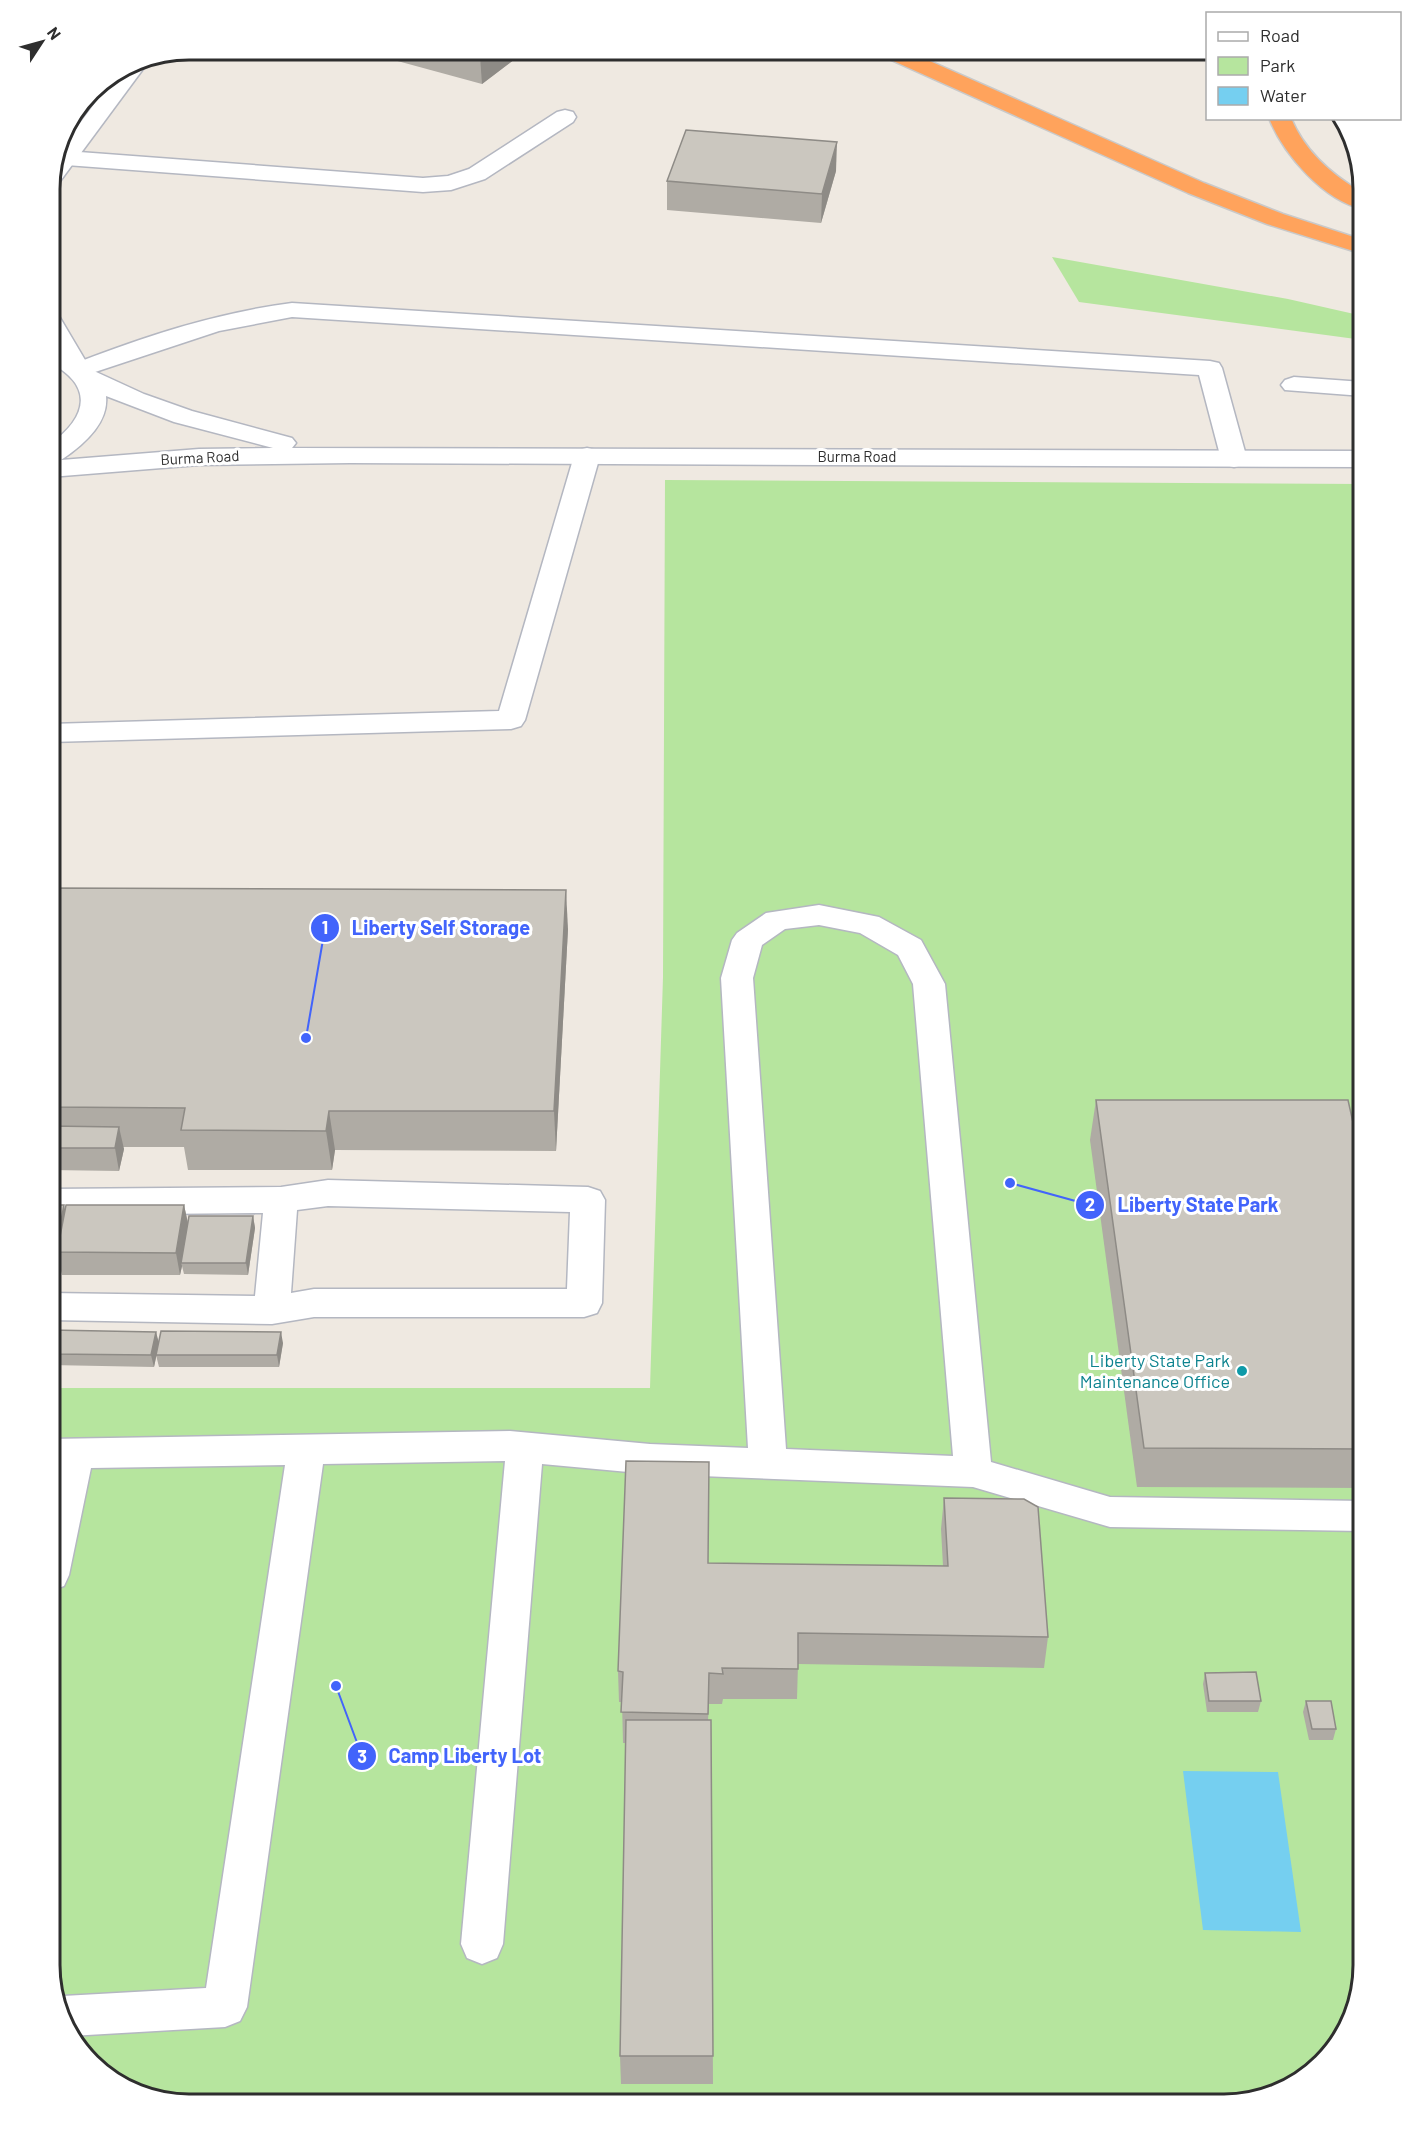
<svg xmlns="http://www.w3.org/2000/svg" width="1413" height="2154" font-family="Barlow,sans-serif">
	<rect width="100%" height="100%" fill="#efe9e1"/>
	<g fill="#b6e59e">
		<polygon points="1052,257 1288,299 1363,316 1363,340 1079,302"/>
		<polygon points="665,480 1363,484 1363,1965 1345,2035 1293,2086 1224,2104 181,2104 112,2081 68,2034 50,1965 50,1388 650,1388 663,977"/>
	</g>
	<polygon fill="#75cff0" points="1183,1771 1278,1772 1301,1932 1203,1930"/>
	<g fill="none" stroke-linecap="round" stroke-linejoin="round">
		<g stroke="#b4b7c1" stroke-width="3">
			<g id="lane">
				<polygon points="565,110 573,112 576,117 573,122 485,179 451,190 423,192 66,165 58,163 55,159 58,153 66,151 423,178 448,176 469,169 557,112"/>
				<path d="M 292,303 L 1210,361 L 1219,363 L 1222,368 L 1247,459 L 1243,465 L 1234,467 L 1225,465 L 1221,459 L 1199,375 L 292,317 L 219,331 L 80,377 L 71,375 L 68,370 L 71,365 C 143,337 215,313 292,303 Z"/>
				<polygon points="1294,377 1363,382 1363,396 1285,390 1281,385 1285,380"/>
				<polygon points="587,448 596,450 600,456 525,720 521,726 511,729 50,742 50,724 499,711 574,456 578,450"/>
				<path d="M 819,905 L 879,917 L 921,940 L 945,984 L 991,1462 L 1110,1497 L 1363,1501 L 1363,1531 L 1110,1527 L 973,1487 L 650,1474 L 542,1464 L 503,1944 L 497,1958 L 482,1964 L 467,1958 L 461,1944 L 505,1461 L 323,1464 L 247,2007 L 240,2021 L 225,2027 L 70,2036 L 58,1997 L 63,1996 L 206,1988 L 285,1465 L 91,1468 L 69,1575 L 64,1586 L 50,1591 L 50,1486 L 53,1469 L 50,1469 L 50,1439 L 510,1431 L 650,1444 L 748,1448 L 721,978 L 732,940 L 737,933 L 766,913 ZM 819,925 L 860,933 L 898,955 L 913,984 L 953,1456 L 786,1449 L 753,978 L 762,945 L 785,929 Z"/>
				<path d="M 328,1180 L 588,1187 L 600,1191 L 605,1200 L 602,1303 L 597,1313 L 584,1317 L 314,1317 L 272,1324 L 50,1320 L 50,1293 L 255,1296 L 263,1213 L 50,1215 L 50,1189 L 281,1187 ZM 328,1206 L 570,1212 L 567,1289 L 314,1289 L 291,1293 L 297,1210 Z"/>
			</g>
		</g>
		<g stroke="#b4b7c1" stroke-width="3">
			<g id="secondary">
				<polygon points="147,58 149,60 146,65 58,184 50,186 57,154 118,72 136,60"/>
				<path d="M 50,314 L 59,316 L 88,365 L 94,371 L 144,394 L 192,411 L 292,438 L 296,443 L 292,448 L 1363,451 L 1363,467 L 350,463 L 199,465 L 50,477 L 50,444 C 87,418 95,386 50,363 L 50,347 L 52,347 L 50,342 ZM 106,396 L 174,422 L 273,448 L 199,449 L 61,460 C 82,446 109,424 106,396 Z"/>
			</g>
		</g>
		<g stroke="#c9c9c9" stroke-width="3">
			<g id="highway">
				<polygon points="878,50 905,50 1204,183 1283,214 1363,240 1363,254 1267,224 1188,193 880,55"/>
				<path d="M 1269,118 L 1291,118 C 1305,152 1332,175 1363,193 L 1363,209 C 1324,201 1283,154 1269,118 Z"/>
			</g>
		</g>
		<use href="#lane" fill="#fff" fill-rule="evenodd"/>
		<use href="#secondary" fill="#fff" fill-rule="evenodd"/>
		<use href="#highway" fill="#ffa35c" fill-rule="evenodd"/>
	</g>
	<g fill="#afaba4">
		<polygon points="357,50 527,50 482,84"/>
		<polygon points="836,171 821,223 667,210 667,181"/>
		<polygon points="50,888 568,929 556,1151 335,1150 332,1170 188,1170 184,1147 123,1147 124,1149 119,1171 50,1170"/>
		<polygon points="1096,1100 1364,1172 1364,1488 1137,1487 1090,1140"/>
		<polygon points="50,1205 65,1209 184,1205 188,1224 253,1216 255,1228 248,1275 184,1274 182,1266 180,1275 62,1275 61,1271 60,1274 50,1274"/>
		<polygon points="50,1330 156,1332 158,1343 283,1343 279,1367 159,1367 156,1355 158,1348 154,1367 50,1365"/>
		<polygon points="944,1498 1048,1637 1044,1668 798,1664 797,1699 723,1699 722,1704 709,1704 708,1720 711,1720 713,2084 621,2084 620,2056 626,1743 623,1743 622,1702 619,1702 618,1671 708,1563 943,1566 941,1529"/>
		<polygon points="1205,1673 1261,1701 1258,1712 1207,1712 1203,1684"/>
		<polygon points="1306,1701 1336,1729 1333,1740 1309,1740 1303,1712"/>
	</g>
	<g fill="#8e8b86">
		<polygon points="488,50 527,50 482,84 480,56"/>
		<polygon points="837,142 836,171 821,223 822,194"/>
		<polygon points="566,890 568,929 556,1151 554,1111"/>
		<polygon points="329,1111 335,1150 332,1170 326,1131"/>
		<polygon points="119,1127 124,1149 119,1171 115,1148"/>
		<polygon points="64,1205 69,1227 57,1252 61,1271 60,1274 55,1252"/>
		<polygon points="184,1205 189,1228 181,1263 182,1266 180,1275 176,1253"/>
		<polygon points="253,1216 255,1228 248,1275 246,1263"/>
		<polygon points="156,1332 159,1343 154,1367 151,1355"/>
		<polygon points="281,1332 283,1343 279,1367 277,1355"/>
	</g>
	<g fill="#cbc7bf" stroke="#8e8b86" stroke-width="1.5">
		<polygon points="458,50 488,50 480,56"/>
		<polygon points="686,130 837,142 822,194 667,181"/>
		<polygon points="50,888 566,890 554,1111 329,1111 326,1131 181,1130 185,1108 50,1107"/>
		<polygon points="1096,1100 1348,1100 1364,1172 1364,1449 1144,1448"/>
		<polygon points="50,1126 119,1127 115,1148 50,1148"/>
		<polygon points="50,1205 64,1205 55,1252 50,1252"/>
		<polygon points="66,1205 184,1205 176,1253 57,1252"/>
		<polygon points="189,1216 253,1216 246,1263 181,1263"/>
		<polygon points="50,1330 156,1332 151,1355 50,1354"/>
		<polygon points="161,1331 281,1332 277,1355 156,1355"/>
		<polygon points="626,1461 709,1462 708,1563 948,1566 944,1498 1024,1499 1038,1507 1048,1637 798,1633 798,1669 722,1668 723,1674 709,1673 708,1714 621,1712 623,1672 618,1671"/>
		<polygon points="1256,1672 1261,1701 1209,1701 1205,1673"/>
		<polygon points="1306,1701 1331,1701 1336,1729 1312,1729"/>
		<polygon points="626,1720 711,1720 713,2056 620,2056"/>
	</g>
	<circle fill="#0f9aa8" stroke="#fff" stroke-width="2" cx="1242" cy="1371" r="6"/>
	<g text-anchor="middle" stroke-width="6" stroke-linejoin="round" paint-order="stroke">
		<g font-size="15" fill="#2e2e2e" stroke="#fff">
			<text x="857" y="462">Burma Road</text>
			<text transform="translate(200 458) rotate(-3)" y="5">Burma Road</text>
		</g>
		<g font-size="18" fill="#0d838f" stroke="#fff" text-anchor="end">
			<text x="1230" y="1367">Liberty State Park<tspan x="1230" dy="21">Maintenance Office</tspan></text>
		</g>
	</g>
	<path d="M0 0H1413V2154H0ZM189 60H1224A129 129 0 0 1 1353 189V1965A129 129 0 0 1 1224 2094H189A129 129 0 0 1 60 1965V189A129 129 0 0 1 189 60Z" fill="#fff" fill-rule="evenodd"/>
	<path fill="none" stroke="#2e2e2e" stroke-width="3" d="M189 60H1224A129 129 0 0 1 1353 189V1965A129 129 0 0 1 1224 2094H189A129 129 0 0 1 60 1965V189A129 129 0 0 1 189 60Z"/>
	<path fill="none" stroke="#4264fb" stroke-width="2" d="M306 1038L325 928M1010 1183L1090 1205M336 1686L362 1756"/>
	<g fill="#4264fb" stroke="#fff" stroke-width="2">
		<circle cx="306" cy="1038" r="6"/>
		<circle cx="1010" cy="1183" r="6"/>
		<circle cx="336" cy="1686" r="6"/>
		<circle cx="325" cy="928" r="15"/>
		<circle cx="1090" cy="1205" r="15"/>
		<circle cx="362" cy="1756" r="15"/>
	</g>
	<g font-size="18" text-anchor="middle" font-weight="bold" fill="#fff">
		<text x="325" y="934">1</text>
		<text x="1090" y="1211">2</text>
		<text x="362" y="1763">3</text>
	</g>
	<g font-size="20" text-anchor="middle" font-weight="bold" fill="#4264fb" stroke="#fff" stroke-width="6" stroke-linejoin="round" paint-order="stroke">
		<text x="441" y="935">Liberty Self Storage</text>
		<text x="1198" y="1212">Liberty State Park</text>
		<text x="465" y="1763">Camp Liberty Lot</text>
	</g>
	<rect x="1206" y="12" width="195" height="108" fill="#ffffff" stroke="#ababab" stroke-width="1.5"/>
	<rect x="1218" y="32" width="30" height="9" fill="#ffffff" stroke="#ababab" stroke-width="1.5"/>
	<text x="1260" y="42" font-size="18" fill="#2e2e2e">Road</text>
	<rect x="1218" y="57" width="30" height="18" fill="#b6e59e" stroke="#ababab" stroke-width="1.5"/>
	<text x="1260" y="72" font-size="18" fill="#2e2e2e">Park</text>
	<rect x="1218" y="87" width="30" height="18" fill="#75cff0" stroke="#ababab" stroke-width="1.5"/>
	<text x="1260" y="102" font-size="18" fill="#2e2e2e">Water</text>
	<g transform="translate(42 42) rotate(54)" stroke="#ffffff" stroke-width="4.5" paint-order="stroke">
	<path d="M0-4.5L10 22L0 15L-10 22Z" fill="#2e2e2e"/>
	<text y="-9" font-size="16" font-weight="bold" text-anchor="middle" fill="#2e2e2e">N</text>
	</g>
</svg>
